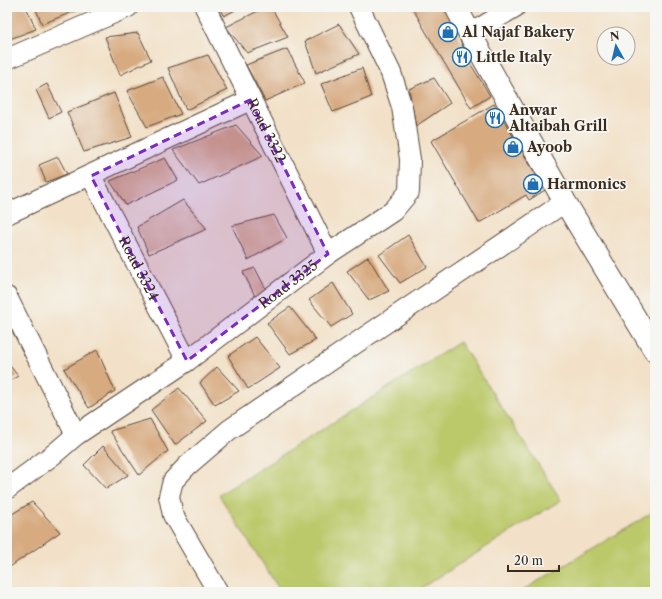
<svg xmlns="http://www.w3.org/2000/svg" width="662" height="599" font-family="'Libre Caslon Text',serif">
	<rect width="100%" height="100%" fill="#f6f6f2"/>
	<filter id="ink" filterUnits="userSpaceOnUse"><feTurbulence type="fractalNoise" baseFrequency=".025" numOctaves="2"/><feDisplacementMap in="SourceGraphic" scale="8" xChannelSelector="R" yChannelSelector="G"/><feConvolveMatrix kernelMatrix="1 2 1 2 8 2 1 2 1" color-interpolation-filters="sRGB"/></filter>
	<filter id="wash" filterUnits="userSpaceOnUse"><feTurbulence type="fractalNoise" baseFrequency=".012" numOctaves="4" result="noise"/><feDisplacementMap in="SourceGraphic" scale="16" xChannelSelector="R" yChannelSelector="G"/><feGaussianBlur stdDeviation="0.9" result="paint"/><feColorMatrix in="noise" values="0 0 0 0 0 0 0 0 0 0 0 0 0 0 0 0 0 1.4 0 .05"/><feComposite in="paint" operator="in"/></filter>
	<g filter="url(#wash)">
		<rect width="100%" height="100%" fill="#f2e1c8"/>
		<g fill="#bbc96b" stroke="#7b7a44">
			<polygon points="460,342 561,500 415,592 281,592 219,495"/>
			<polygon points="655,511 655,592 520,592"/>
		</g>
		<g id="blocks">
			<g fill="#d7aa80">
				<polygon points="15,7 26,7 36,29 7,40 7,11"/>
				<polygon points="35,7 79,7 80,9 42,24"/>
				<polygon points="218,7 241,7 224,16"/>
				<polygon points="266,7 271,7 288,37 247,53 226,27"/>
				<polygon points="412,7 445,7 451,19 470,63 490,96 471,108 426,32"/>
				<polygon points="339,24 359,54 316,73 305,41"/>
				<polygon points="138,33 151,60 120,75 105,37"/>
				<polygon points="287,49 305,83 265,101 246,65"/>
				<polygon points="208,55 227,90 186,110 168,68"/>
				<polygon points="362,68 371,97 333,112 321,84"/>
				<polygon points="163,77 181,114 147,127 127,91"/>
				<polygon points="434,78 450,103 416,126 409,89"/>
				<polygon points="47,84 61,112 49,118 36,90"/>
				<polygon points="114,93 132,137 84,152 67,112"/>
				<polygon points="494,104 545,190 529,200 526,195 479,223 431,141"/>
				<polygon points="236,125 263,156 199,185 173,150"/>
				<polygon points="58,157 67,174 46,182 39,165"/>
				<polygon points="165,158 178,180 126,205 110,181"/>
				<polygon points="183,200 207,229 149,254 137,227"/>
				<polygon points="274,215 287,238 248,260 232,226"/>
				<polygon points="408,235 427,267 400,283 379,255"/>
				<polygon points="368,257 389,291 369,300 347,271"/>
				<polygon points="255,268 267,291 256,298 243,272"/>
				<polygon points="333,283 352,314 331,327 309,300"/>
				<polygon points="290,307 316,340 290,354 267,323"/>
				<polygon points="255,337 280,368 248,389 228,356"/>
				<polygon points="97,350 115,391 89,408 64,369"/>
				<polygon points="7,362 18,376 7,382"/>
				<polygon points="217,367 239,391 215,405 200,383"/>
				<polygon points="179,388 207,421 175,445 151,410"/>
				<polygon points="150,419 168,451 139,475 110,431"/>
				<polygon points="103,446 128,475 106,489 84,465"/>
				<polygon points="32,502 60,532 7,569 7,517"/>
			</g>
		</g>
	</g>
	<g filter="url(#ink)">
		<use href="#blocks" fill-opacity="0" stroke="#564538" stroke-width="1"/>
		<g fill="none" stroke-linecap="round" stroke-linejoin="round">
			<g stroke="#564538" stroke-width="22">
				<g id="minor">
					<path id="s1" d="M 205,7 L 328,254"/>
					<polyline points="470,34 515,7"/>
					<polyline points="7,59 128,7"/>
					<path id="s2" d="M 91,176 L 187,361"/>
					<polyline points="7,214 250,100"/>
					<polyline points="7,297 76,435"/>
					<path id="s3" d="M 7,489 L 54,454 L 76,435 L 187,361 L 328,254 L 393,211 L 409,192 L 410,159 L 402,107 L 391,73 L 359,7"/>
					<polyline points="218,592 173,515 169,496 173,481 187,466 229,430 362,339 565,202"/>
				</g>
			</g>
			<g stroke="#564538" stroke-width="24">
				<polyline id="tertiary" points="456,7 470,34 565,202 655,351"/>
			</g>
			<use href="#minor" stroke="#fff" stroke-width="20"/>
			<use href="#tertiary" stroke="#fff" stroke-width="22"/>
		</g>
	</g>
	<path fill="#7b2cbf" fill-opacity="0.2" stroke="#7b2cbf" stroke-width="3" stroke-dasharray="8 5" stroke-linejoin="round" d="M 250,100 L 328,254 L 187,361 L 91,176 Z"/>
	<defs>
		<g id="shop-ring" transform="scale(1)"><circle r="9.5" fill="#f6f6f2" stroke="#1f6fb2" stroke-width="1.5"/><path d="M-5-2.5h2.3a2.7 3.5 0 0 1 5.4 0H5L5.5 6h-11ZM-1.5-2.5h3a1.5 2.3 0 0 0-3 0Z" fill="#1f6fb2"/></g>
		<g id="restaurant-ring" transform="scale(1)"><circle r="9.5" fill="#f6f6f2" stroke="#1f6fb2" stroke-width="1.5"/><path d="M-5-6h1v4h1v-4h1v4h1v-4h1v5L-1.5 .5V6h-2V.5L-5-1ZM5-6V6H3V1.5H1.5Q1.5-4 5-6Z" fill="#1f6fb2"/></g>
	</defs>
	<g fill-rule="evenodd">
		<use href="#shop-ring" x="448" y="32"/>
		<use href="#restaurant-ring" x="462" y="57"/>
		<use href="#restaurant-ring" x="495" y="118"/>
		<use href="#shop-ring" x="513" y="147"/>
		<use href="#shop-ring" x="533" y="184"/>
	</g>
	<g text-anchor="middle" stroke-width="3.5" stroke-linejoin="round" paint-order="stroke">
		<g font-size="14" font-weight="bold" fill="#3b2a1e" stroke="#f6f6f2" text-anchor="start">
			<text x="462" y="37">Al Najaf Bakery</text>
			<text x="476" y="62">Little Italy</text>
			<text x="509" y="115">Anwar<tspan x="509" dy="16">Altaibah Grill</tspan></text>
			<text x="527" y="152">Ayoob</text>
			<text x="547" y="189">Harmonics</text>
		</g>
		<g font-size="14" fill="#3b2a1e" stroke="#f6f6f2">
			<text dy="5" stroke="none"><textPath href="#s1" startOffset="138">Road 3322</textPath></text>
			<text dy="5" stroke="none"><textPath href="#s2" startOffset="104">Road 3324</textPath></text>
			<text dy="5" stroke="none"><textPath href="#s3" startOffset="348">Road 3325</textPath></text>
		</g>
	</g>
	<rect width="662" height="599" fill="none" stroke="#f6f6f2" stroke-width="24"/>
	<g transform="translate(616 46) rotate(352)"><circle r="19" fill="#f6f6f2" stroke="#aba49d"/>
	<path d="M0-3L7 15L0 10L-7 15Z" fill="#1f6fb2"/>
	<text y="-6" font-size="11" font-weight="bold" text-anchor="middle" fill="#3b2a1e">N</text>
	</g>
	<path d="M508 565v6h51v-6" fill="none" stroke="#3b2a1e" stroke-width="2"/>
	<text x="514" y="565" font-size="12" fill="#3b2a1e" stroke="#f6f6f2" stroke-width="3" paint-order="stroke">20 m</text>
</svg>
